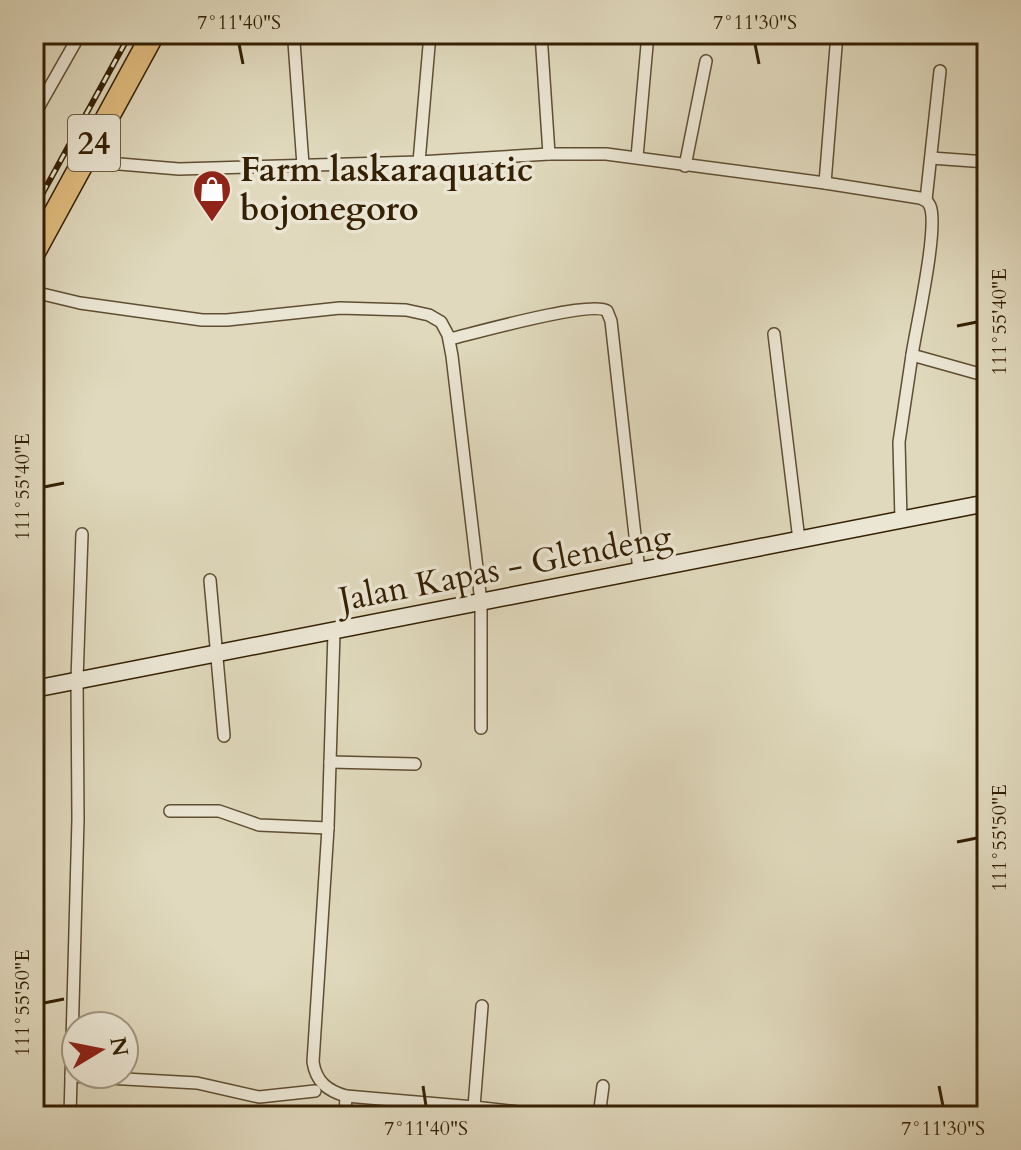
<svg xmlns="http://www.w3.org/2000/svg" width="1021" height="1150" font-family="Cardo,serif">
	<rect width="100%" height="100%" fill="#e0d9bd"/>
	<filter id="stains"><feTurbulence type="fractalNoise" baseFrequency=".0025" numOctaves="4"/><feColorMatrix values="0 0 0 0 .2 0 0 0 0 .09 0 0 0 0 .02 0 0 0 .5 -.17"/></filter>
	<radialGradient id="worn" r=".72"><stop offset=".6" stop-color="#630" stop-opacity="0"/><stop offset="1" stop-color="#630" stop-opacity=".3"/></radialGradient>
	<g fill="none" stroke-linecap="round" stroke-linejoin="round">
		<g stroke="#5f4e32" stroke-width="14">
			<g id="street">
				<polyline points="291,34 294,42 303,165"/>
				<polyline points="541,34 549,154"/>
				<polyline points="249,35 255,34"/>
				<polyline points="34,115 80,34"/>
				<polyline points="637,157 648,34"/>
				<polyline points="931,158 987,162"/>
				<path d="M 84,161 L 179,169 L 419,162 L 549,154 L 606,154 L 825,183 L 920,198 C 926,201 927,200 930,206 C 939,227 916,328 912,355 L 987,376"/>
				<polyline points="419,162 430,34"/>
				<polyline points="685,166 706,61"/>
				<polyline points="825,183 837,34"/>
				<polyline points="926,200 940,71"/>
				<polyline points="34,292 80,303 202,320 227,320 340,308 406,310 429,315 441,322 448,335 452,356 481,602 481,728"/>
				<polyline points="774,334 799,540"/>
				<path d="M 450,339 C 475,333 591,300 607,311 L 611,321 L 639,571"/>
				<polyline points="901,520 899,442 912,355"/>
				<polyline points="34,574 35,689"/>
				<polyline points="210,580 224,736"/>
				<path d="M 334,632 L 328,828 L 313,1062 C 316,1082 328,1091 346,1096 L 345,1116"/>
				<polyline points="330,762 415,764"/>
				<polyline points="170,811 219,811 259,825 328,828"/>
				<polyline points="482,1006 474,1107 555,1116"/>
				<polyline points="71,1076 197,1083 259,1097 315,1091"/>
				<polyline points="346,1096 474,1107 474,1116"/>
				<polyline points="70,1116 78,819 77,680 82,534"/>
				<polyline points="599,1116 603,1086"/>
			</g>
		</g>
		<g stroke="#342003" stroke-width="19">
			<polyline id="secondary" points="34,689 987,503"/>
		</g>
		<g stroke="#342003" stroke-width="25">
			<polyline id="highway" points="34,252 153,34"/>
		</g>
		<use href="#street" stroke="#ebe6d4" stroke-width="11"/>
		<use href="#secondary" stroke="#ebe6d4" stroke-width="16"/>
		<use href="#highway" stroke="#e0bc7e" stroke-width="22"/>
		<g stroke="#342003" stroke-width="6">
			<polyline id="rail" points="34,209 130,34"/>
		</g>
		<use href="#rail" stroke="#ebe6d4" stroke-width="3" stroke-dasharray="9" stroke-linecap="butt"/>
	</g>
	<path fill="none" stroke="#342003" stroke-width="3" d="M 239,44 L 243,64M 755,44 L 759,64M 957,326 L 977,322M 44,487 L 64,483M 957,842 L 977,838M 44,1003 L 64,999M 423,1086 L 426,1106M 939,1086 L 943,1106"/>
	<defs>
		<g id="shop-pin" transform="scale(2)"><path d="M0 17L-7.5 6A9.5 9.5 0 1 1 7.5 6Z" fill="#8f2418" stroke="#ebe6d4"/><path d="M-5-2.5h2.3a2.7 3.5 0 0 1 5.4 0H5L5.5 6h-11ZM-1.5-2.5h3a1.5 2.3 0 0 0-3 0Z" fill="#fff"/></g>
	</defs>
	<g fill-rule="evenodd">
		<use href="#shop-pin" x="212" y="189"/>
	</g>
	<g text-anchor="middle" stroke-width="7" stroke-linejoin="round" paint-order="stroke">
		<rect fill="#ebe6d4" stroke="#6b5b42" stroke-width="2" x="68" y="115" width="52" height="56" rx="6"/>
		<g font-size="32" font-weight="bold" fill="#342003">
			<text x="94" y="154">24</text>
		</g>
		<g font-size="34" font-weight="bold" fill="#342003" stroke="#ebe6d4" text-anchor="start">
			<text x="240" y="181">Farm laskaraquatic<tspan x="240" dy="39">bojonegoro</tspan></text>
		</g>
		<g font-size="34" fill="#342003" stroke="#ebe6d4">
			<text transform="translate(505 567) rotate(-11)" y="12">Jalan Kapas - Glendeng</text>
		</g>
	</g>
	<rect width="1021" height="1150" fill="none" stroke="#e0d9bd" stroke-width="88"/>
	<g transform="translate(100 1050) rotate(80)"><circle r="38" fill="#ebe6d4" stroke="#a29780" stroke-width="2"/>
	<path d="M0-6L14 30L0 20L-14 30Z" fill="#8f2418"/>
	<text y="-12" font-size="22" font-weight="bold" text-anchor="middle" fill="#342003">N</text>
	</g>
	<rect x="44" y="44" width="933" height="1062" fill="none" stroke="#342003" stroke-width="3"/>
	<g font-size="20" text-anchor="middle" fill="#342003">
		<text x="239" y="29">7°11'40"S</text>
		<text x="755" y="29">7°11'30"S</text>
		<text transform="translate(999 322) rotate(-90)" y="7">111°55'40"E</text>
		<text transform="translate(22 487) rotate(-90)" y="7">111°55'40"E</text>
		<text transform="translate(999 838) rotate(-90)" y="7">111°55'50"E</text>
		<text transform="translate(22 1003) rotate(-90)" y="7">111°55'50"E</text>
		<text x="426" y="1135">7°11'40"S</text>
		<text x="943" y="1135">7°11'30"S</text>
	</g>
	<rect width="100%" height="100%" filter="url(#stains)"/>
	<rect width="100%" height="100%" fill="url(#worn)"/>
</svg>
